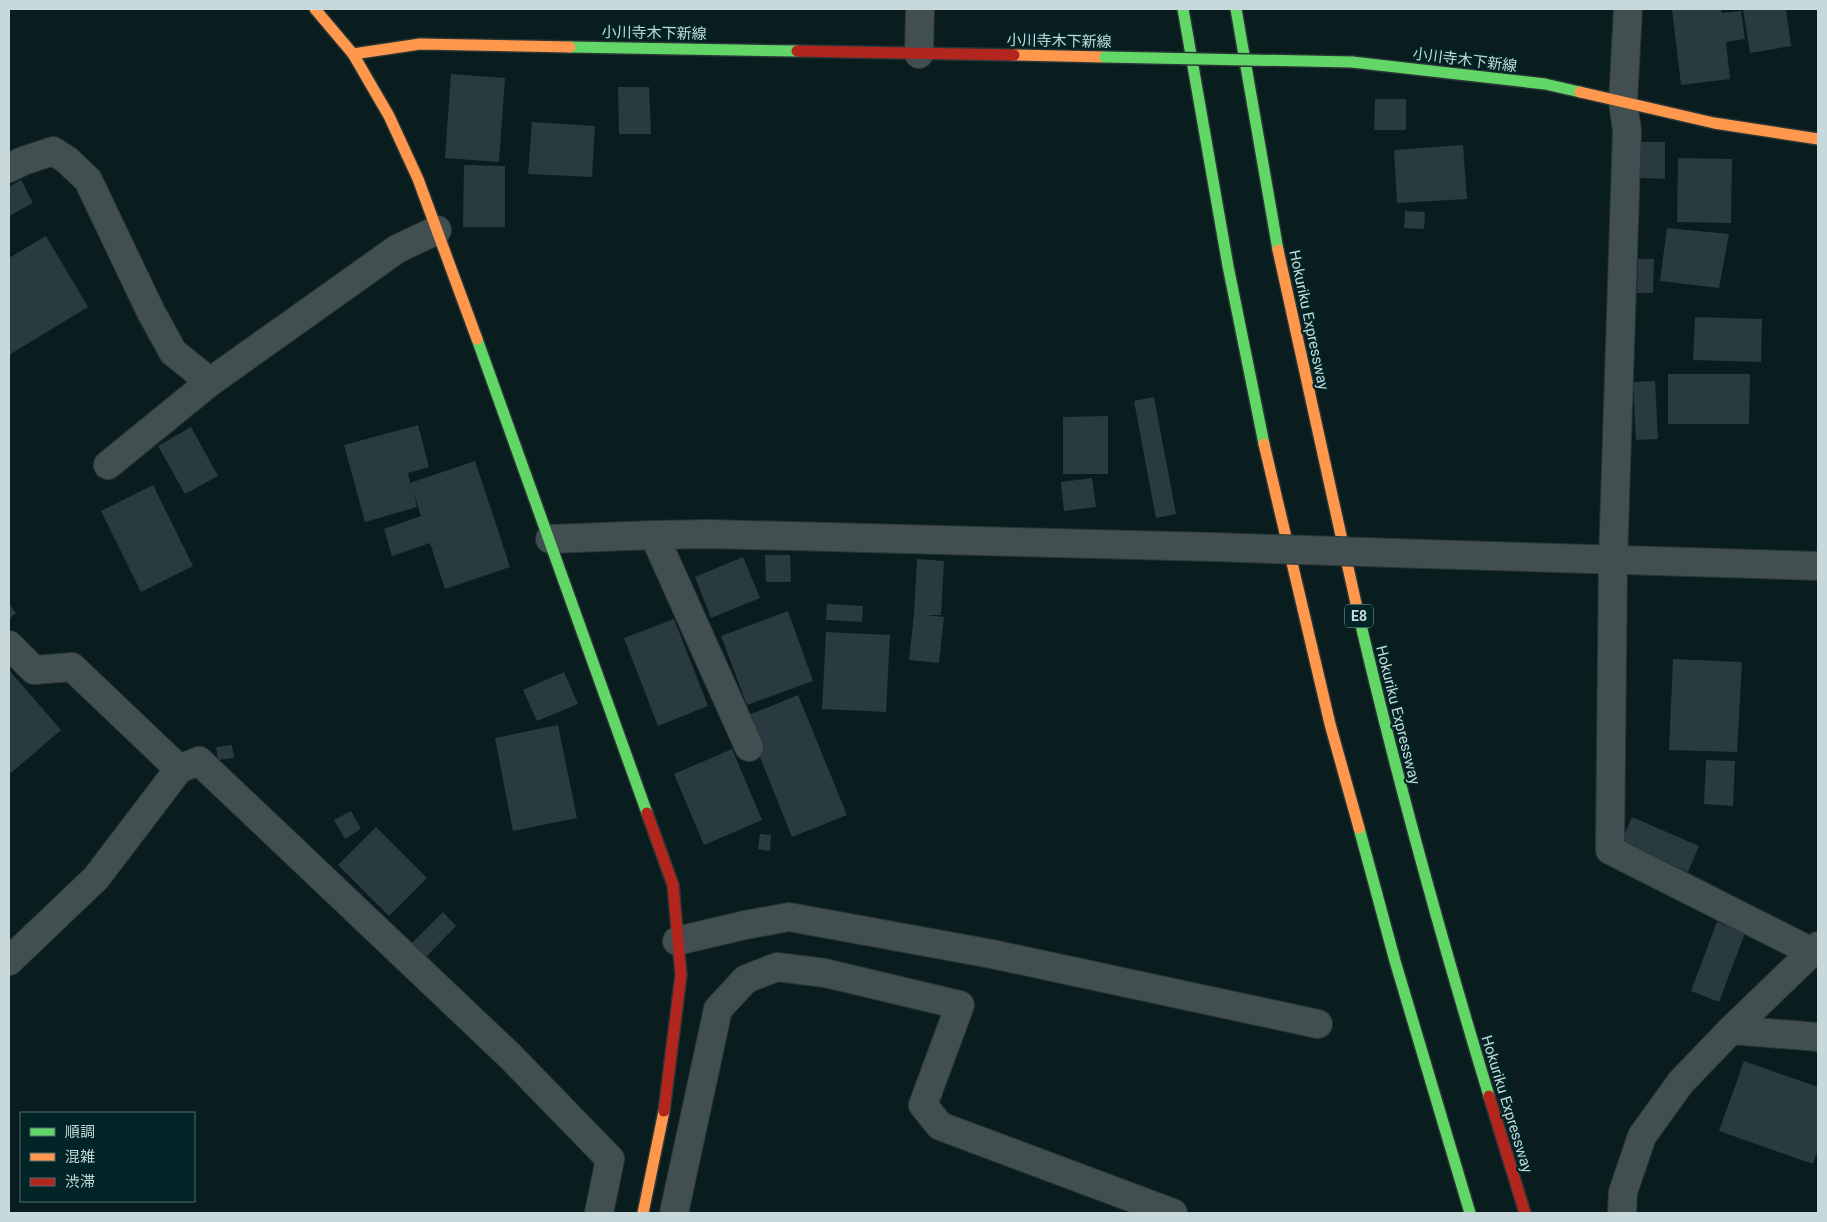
<svg xmlns="http://www.w3.org/2000/svg" width="1827" height="1222" font-family="Roboto,'Noto Sans JP',sans-serif">
	<rect width="100%" height="100%" fill="#091c1e"/>
	<g fill="#293b40">
		<polygon points="1672,9 1721,9 1722,13 1741,11 1745,39 1726,42 1730,79 1681,85"/>
		<polygon points="1743,9 1786,9 1791,46 1750,53"/>
		<polygon points="451,74 505,78 499,162 445,158"/>
		<polygon points="618,87 649,87 651,134 619,134"/>
		<polygon points="1375,99 1406,99 1406,130 1374,130"/>
		<polygon points="532,122 595,126 592,177 528,174"/>
		<polygon points="1640,142 1665,142 1665,179 1640,178"/>
		<polygon points="1463,145 1467,199 1397,203 1394,150"/>
		<polygon points="1678,158 1732,159 1731,223 1677,222"/>
		<polygon points="464,165 505,166 505,227 463,227"/>
		<polygon points="21,180 33,203 9,216 9,187"/>
		<polygon points="1405,211 1425,212 1424,229 1404,228"/>
		<polygon points="1667,228 1729,234 1719,288 1660,281"/>
		<polygon points="46,236 88,307 9,355 9,258"/>
		<polygon points="1638,259 1654,259 1653,293 1637,293"/>
		<polygon points="1695,317 1762,319 1761,362 1693,360"/>
		<polygon points="1668,374 1750,374 1749,424 1668,424"/>
		<polygon points="1655,381 1658,439 1636,440 1633,382"/>
		<polygon points="1154,397 1176,514 1156,518 1134,401"/>
		<polygon points="1108,416 1108,474 1063,474 1063,417"/>
		<polygon points="418,425 429,467 408,473 410,483 475,461 510,567 445,589 430,543 392,556 384,529 421,516 413,490 417,507 365,522 344,445"/>
		<polygon points="191,427 218,476 185,494 158,446"/>
		<polygon points="1092,478 1096,507 1064,511 1061,482"/>
		<polygon points="153,485 193,566 141,592 101,511"/>
		<polygon points="765,555 790,555 791,582 766,582"/>
		<polygon points="743,557 760,598 711,618 695,577"/>
		<polygon points="917,559 944,561 941,615 925,615 944,617 939,663 909,660 914,614"/>
		<polygon points="9,604 16,613 9,619"/>
		<polygon points="827,604 863,606 862,622 826,620"/>
		<polygon points="788,611 813,681 747,705 721,636"/>
		<polygon points="674,619 708,706 658,726 624,638"/>
		<polygon points="826,632 890,635 886,712 822,709"/>
		<polygon points="1673,659 1742,662 1737,752 1669,750"/>
		<polygon points="9,670 61,730 11,773 9,770"/>
		<polygon points="564,672 578,704 537,721 523,690"/>
		<polygon points="798,695 847,815 792,837 744,717"/>
		<polygon points="558,725 577,818 513,831 495,738"/>
		<polygon points="232,745 234,758 218,760 216,747"/>
		<polygon points="732,749 762,820 704,845 674,774"/>
		<polygon points="1706,760 1735,761 1733,806 1704,804"/>
		<polygon points="351,811 361,829 345,839 334,820"/>
		<polygon points="1632,817 1699,846 1688,872 1621,842"/>
		<polygon points="376,827 427,878 389,916 338,865"/>
		<polygon points="760,834 771,835 770,851 758,849"/>
		<polygon points="443,912 456,926 426,957 412,943"/>
		<polygon points="1717,922 1745,933 1719,1002 1691,991"/>
		<polygon points="1744,1061 1818,1087 1818,1149 1813,1164 1719,1131"/>
	</g>
	<g fill="none" stroke-linecap="round" stroke-linejoin="round">
		<g stroke="#2a3636" stroke-width="30">
			<g id="street">
				<polyline points="1628,9 1623,102 1627,131 1613,560 1610,850 1812,952"/>
				<polyline points="919,54 920,9"/>
				<polyline points="9,168 23,161 53,151 67,160 88,180 151,312 173,352 210,382 397,249 437,230"/>
				<polyline points="108,465 210,382"/>
				<polyline points="654,535 749,747"/>
				<polyline points="550,539 654,535 709,534 1213,547"/>
				<polyline points="1425,554 1818,566"/>
				<polyline points="9,645 34,670 72,667 179,769 96,878 9,961"/>
				<polyline points="179,769 199,761 510,1056 610,1159 599,1213"/>
				<polyline points="677,941 745,925 789,917 992,954 1318,1024"/>
				<polyline points="1731,1030 1818,1037"/>
				<polyline points="674,1213 718,1009 746,979 777,967 825,973 960,1005 923,1105 940,1126 1173,1213"/>
				<polyline points="1622,1213 1623,1192 1642,1136 1681,1082 1731,1030 1818,946"/>
			</g>
		</g>
		<g stroke="#2a3636" stroke-width="14">
			<g id="fast">
				<polyline points="1183,9 1228,266 1264,444"/>
				<polyline points="1236,9 1278,250"/>
				<polyline points="570,47 797,51"/>
				<polyline points="1352,62 1545,84 1580,92"/>
				<polyline points="477,339 647,813"/>
				<path d="M 1357,608 C 1395,772 1440,934 1489,1096"/>
				<polyline points="1359,828 1395,961 1470,1213"/>
			</g>
		</g>
		<g stroke="#2a3636" stroke-width="14">
			<g id="slow">
				<polyline points="315,9 353,54 420,44 570,47"/>
				<polyline points="353,54 389,116 418,179 477,339"/>
				<polyline points="1014,55 1105,57"/>
				<polyline points="1580,92 1714,123 1818,139"/>
				<polyline points="1278,250 1357,608"/>
				<polyline points="1264,444 1330,724 1359,828"/>
				<polyline points="643,1213 664,1111"/>
			</g>
		</g>
		<g stroke="#2a3636" stroke-width="14">
			<g id="jam">
				<polyline points="797,51 1014,55"/>
				<polyline points="647,813 673,885 681,975 664,1111"/>
				<polyline points="1489,1096 1525,1213"/>
			</g>
		</g>
		<use href="#street" stroke="#424f50" stroke-width="28"/>
		<use href="#fast" stroke="#63d668" stroke-width="11"/>
		<use href="#slow" stroke="#ff974d" stroke-width="11"/>
		<use href="#jam" stroke="#b3261e" stroke-width="11"/>
		<g stroke="#2a3636" stroke-width="30" stroke-linecap="butt">
			<polyline id="street-bridge" points="1213,547 1425,554"/>
		</g>
		<g stroke="#2a3636" stroke-width="14" stroke-linecap="butt">
			<polyline id="fast-bridge" points="1105,57 1352,62"/>
		</g>
		<use href="#street-bridge" stroke="#424f50" stroke-width="28"/>
		<use href="#fast-bridge" stroke="#63d668" stroke-width="11"/>
	</g>
	<g text-anchor="middle" stroke-width="4.5" stroke-linejoin="round" paint-order="stroke">
		<rect fill="#012426" stroke="#8ca3a4" stroke-width="1" x="1345" y="604.5" width="28" height="23" rx="4"/>
		<g font-size="14" font-weight="bold" fill="#c7d9da">
			<text x="1359" y="621">E8</text>
		</g>
		<g font-size="15" fill="#c7d9da" stroke="#012426">
			<text transform="translate(654 33) rotate(1)" y="5">小川寺木下新線</text>
			<text transform="translate(1059 41) rotate(1)" y="5">小川寺木下新線</text>
			<text transform="translate(1465 60) rotate(7)" y="5">小川寺木下新線</text>
			<text transform="translate(1309 320) rotate(78)" y="5">Hokuriku Expressway</text>
			<text transform="translate(1398 715) rotate(76)" y="5">Hokuriku Expressway</text>
			<text transform="translate(1507 1104) rotate(73)" y="5">Hokuriku Expressway</text>
		</g>
	</g>
	<rect width="1827" height="1222" fill="none" stroke="#c7d9da" stroke-width="20"/>
	<rect x="20" y="1112" width="175" height="90" fill="#012426" stroke="#506c6e"/>
	<rect x="30" y="1128" width="25" height="8" fill="#63d668" stroke="#506c6e"/>
	<text x="65" y="1137" font-size="15" fill="#c7d9da">順調</text>
	<rect x="30" y="1153" width="25" height="8" fill="#ff974d" stroke="#506c6e"/>
	<text x="65" y="1162" font-size="15" fill="#c7d9da">混雑</text>
	<rect x="30" y="1178" width="25" height="8" fill="#b3261e" stroke="#506c6e"/>
	<text x="65" y="1187" font-size="15" fill="#c7d9da">渋滞</text>
</svg>
